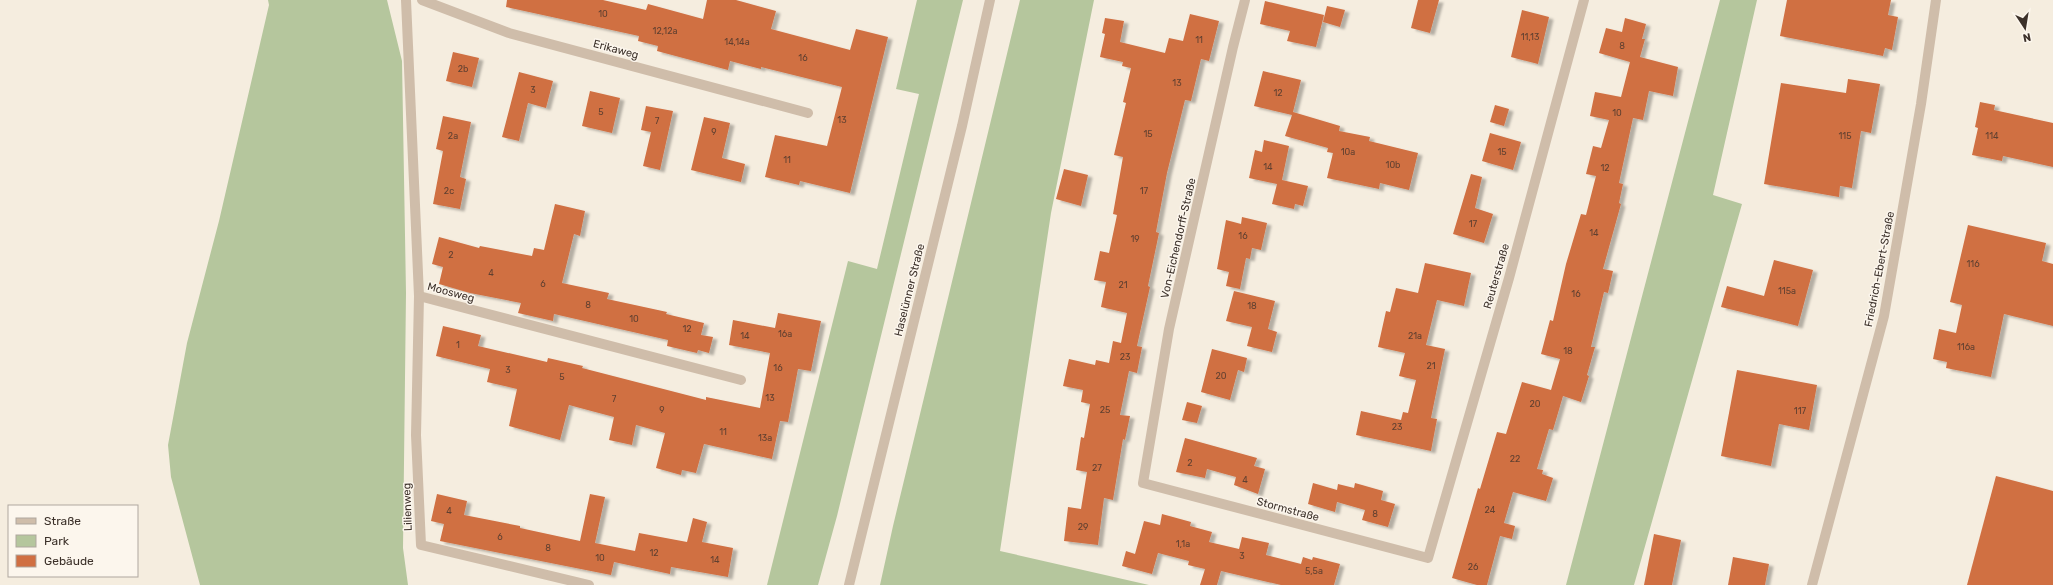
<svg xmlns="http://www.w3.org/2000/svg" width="2053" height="585" font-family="Rubik,sans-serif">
	<defs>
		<filter id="shadow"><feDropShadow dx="4.5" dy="2.5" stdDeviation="1" flood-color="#0004"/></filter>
	</defs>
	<rect width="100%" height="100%" fill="#f5eddf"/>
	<g fill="#b5c69d">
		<polygon points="268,0 387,0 402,61 406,293 403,548 408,585 200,585 171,477 168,445 187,343 219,221 269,5"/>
		<polygon points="917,0 963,0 837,516 818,585 767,585 848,261 877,269 919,94 896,89"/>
		<polygon points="1020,0 1094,0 1051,213 1000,551 1149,585 880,585 893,526"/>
		<polygon points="1720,0 1757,0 1713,195 1742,204 1634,585 1566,585"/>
	</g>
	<g fill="#d06f42" filter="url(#shadow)">
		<polygon points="507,0 603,0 646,10 648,4 703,19 707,0 736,0 776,11 771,29 850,50 856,29 888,37 850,193 800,181 799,185 765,177 775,135 827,146 842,87 761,67 761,69 730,61 728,70 657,51 658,46 638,41 639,36 506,7"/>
		<polygon points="1418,0 1439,0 1430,33 1411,28"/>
		<polygon points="1787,0 1891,0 1888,15 1898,17 1892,50 1885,48 1883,56 1780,36"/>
		<polygon points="1265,1 1324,15 1316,47 1287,41 1290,31 1260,24"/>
		<polygon points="1327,6 1345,10 1340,27 1323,22"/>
		<polygon points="1522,10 1549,17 1538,64 1511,57"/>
		<polygon points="1190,14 1219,21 1209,61 1201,59 1191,101 1185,100 1167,173 1156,232 1159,233 1148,286 1150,287 1137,346 1142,347 1137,373 1129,371 1120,415 1130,416 1125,440 1123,439 1113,500 1104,498 1098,545 1064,541 1068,507 1081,509 1087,472 1076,470 1081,437 1084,438 1090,404 1081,402 1083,390 1063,386 1069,359 1095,365 1096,360 1109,363 1113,341 1121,343 1127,313 1101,307 1106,282 1094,280 1100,251 1109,253 1117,215 1113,214 1123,157 1114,155 1126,103 1123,102 1131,68 1122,66 1123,62 1100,57 1105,34 1102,33 1105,18 1124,21 1120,42 1165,53 1169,38 1183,41"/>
		<polygon points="1625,18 1646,24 1642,39 1645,39 1640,57 1678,67 1673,96 1649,91 1643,120 1633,118 1619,183 1623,184 1619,203 1621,204 1603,269 1613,271 1608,293 1604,292 1591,347 1595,347 1587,375 1589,376 1581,402 1563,396 1553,430 1549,429 1537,469 1543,470 1542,474 1553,478 1546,501 1513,492 1504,523 1515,526 1512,539 1500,536 1487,585 1477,585 1452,578 1478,488 1480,489 1497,432 1506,434 1522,382 1551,390 1560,359 1541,354 1550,320 1553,321 1566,264 1581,214 1586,215 1596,176 1586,174 1593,146 1601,148 1609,120 1590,116 1595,92 1621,97 1630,62 1599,53 1606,28 1622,32"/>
		<polygon points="453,52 479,58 472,87 446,81"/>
		<polygon points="1263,71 1301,80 1293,112 1340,126 1339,131 1370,137 1369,141 1418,153 1409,190 1380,183 1379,189 1327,178 1333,153 1327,152 1328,148 1285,136 1292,115 1254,106"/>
		<polygon points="519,72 553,81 546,108 528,103 519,141 502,137"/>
		<polygon points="1848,79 1880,84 1871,133 1861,131 1852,188 1840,186 1839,197 1764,184 1781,83 1846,93"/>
		<polygon points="590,91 620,98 612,133 582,126"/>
		<polygon points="1980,102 1995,105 1994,110 2053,123 2053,167 2003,156 2002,161 1972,155 1978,128 1975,127"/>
		<polygon points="1495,105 1509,109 1504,126 1490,122"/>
		<polygon points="646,106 673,111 660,170 643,166 651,132 641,130"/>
		<polygon points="443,116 471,122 460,177 466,179 460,209 433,204 443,151 436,149"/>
		<polygon points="704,117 730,123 722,158 745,164 741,182 691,170"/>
		<polygon points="1490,133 1521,142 1513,170 1482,161"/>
		<polygon points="1264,140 1289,146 1282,180 1308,186 1303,206 1295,204 1294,209 1272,204 1277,184 1249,178 1255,150 1262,152"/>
		<polygon points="1064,169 1088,175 1081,206 1056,199"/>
		<polygon points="1471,174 1482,177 1475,208 1493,214 1484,243 1453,234"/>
		<polygon points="555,204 585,211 580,236 574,234 562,283 609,293 607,299 667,312 666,314 704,323 701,335 713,337 709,353 698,350 697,353 667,346 668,340 554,314 553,321 518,313 521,303 470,293 439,284 443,267 432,264 439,237 479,248 480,246 532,256 534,248 544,250"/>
		<polygon points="1242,217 1267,223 1261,250 1252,248 1250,259 1246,258 1240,289 1226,286 1229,272 1217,269 1226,220 1241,224"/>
		<polygon points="1968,225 2046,243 2042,261 2053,264 2053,326 2004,314 1991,377 1946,368 1947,362 1933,359 1939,329 1956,333 1962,305 1950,302"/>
		<polygon points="1774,260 1813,270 1798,326 1721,307 1727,286 1764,296"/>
		<polygon points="1425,263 1471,273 1464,306 1437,300 1426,345 1445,349 1431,418 1437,419 1431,451 1356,435 1361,411 1401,420 1403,412 1408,413 1416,380 1399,376 1405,353 1378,347 1386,311 1390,312 1396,288 1418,293"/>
		<polygon points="1234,291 1275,301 1268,329 1277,332 1272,352 1247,346 1252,327 1226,321"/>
		<polygon points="778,313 821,321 811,371 798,369 788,422 780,421 772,459 704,444 696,473 682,470 681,475 656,468 665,433 636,425 632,445 609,440 614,417 569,405 560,440 509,426 517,389 487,382 490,369 436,356 443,326 481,335 478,346 547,362 548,358 583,366 582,368 706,400 706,397 760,408 770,353 729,345 733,320 775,328"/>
		<polygon points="1212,349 1247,358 1244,372 1238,370 1230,400 1201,392"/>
		<polygon points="1737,370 1817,385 1809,430 1779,424 1771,466 1721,456"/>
		<polygon points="1187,402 1202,406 1197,423 1182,420"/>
		<polygon points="1185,438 1257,458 1254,466 1265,469 1258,494 1234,485 1236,477 1207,469 1205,478 1176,472"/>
		<polygon points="1996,476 2053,491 2053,585 1967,585"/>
		<polygon points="1313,483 1337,490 1338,484 1354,488 1355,483 1383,491 1381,500 1395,504 1388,527 1362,520 1365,510 1337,502 1335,512 1308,504"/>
		<polygon points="437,494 467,501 464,515 520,526 520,528 580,541 590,494 605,497 595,543 635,551 639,533 687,542 693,518 707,522 702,542 733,548 728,577 671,567 670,574 614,562 611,575 440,541 444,524 431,521"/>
		<polygon points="1162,514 1191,522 1190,526 1212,532 1209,542 1239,549 1242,537 1269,543 1266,555 1301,564 1303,557 1312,560 1313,557 1340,564 1334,585 1281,585 1221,571 1217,585 1200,585 1205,569 1188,565 1189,561 1158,553 1152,574 1122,566 1126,551 1135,554 1144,521 1160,525"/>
		<polygon points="1654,534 1681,540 1672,585 1644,585"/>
		<polygon points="1733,557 1769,564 1765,585 1728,585"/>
	</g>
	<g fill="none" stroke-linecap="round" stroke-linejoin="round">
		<g stroke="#cfbdaa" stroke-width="10">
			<polyline points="406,0 419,296 416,435 421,545 589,585"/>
			<polyline points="422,0 509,33 808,113"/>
			<polyline points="1245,0 1233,47 1169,329 1143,483 1428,558 1509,278 1584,0"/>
			<polyline points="419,296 741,380"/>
			<polyline points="849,585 962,126 990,0"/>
			<polyline points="1812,585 1884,316 1921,104 1936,0"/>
		</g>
	</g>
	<g text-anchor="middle" stroke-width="3" stroke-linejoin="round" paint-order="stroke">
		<g font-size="9" fill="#614030">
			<text x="603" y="17">10</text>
			<text x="665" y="34">12,12a</text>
			<text x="1530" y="40">11,13</text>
			<text x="1199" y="43">11</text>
			<text x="737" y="45">14,14a</text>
			<text x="1622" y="49">8</text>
			<text x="803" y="61">16</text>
			<text x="463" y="72">2b</text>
			<text x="1177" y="86">13</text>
			<text x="533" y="93">3</text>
			<text x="1278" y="96">12</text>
			<text x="601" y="115">5</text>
			<text x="1617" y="116">10</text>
			<text x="842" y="123">13</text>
			<text x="657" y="124">7</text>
			<text x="714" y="135">9</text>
			<text x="1148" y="137">15</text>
			<text x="453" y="139">2a</text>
			<text x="1845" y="139">115</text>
			<text x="1992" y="139">114</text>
			<text x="1348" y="155">10a</text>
			<text x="1502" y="155">15</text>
			<text x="787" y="163">11</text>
			<text x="1393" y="168">10b</text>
			<text x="1268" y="170">14</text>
			<text x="1605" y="171">12</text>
			<text x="449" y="194">2c</text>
			<text x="1144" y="194">17</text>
			<text x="1473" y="227">17</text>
			<text x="1594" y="236">14</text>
			<text x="1243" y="239">16</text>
			<text x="1135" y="242">19</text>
			<text x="451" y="258">2</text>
			<text x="1973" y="267">116</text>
			<text x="491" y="276">4</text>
			<text x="543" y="287">6</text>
			<text x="1123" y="288">21</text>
			<text x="1787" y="294">115a</text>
			<text x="1576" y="297">16</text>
			<text x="588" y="308">8</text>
			<text x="1252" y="309">18</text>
			<text x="634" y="322">10</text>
			<text x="687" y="332">12</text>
			<text x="785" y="337">16a</text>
			<text x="745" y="339">14</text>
			<text x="1415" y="339">21a</text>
			<text x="458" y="348">1</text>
			<text x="1966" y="350">116a</text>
			<text x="1568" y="354">18</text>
			<text x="1125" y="360">23</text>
			<text x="1431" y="369">21</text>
			<text x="778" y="371">16</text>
			<text x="508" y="373">3</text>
			<text x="1221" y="379">20</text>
			<text x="562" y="380">5</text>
			<text x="770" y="401">13</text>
			<text x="614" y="402">7</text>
			<text x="1535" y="407">20</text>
			<text x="662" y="413">9</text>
			<text x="1105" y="413">25</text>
			<text x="1800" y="414">117</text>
			<text x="1397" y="430">23</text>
			<text x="723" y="435">11</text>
			<text x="765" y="441">13a</text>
			<text x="1515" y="462">22</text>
			<text x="1190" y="466">2</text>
			<text x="1097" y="471">27</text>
			<text x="1245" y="483">4</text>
			<text x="1490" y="513">24</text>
			<text x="449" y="514">4</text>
			<text x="1375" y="517">8</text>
			<text x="1083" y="530">29</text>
			<text x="500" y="540">6</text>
			<text x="1183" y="547">1,1a</text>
			<text x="548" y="551">8</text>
			<text x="654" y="556">12</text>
			<text x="1242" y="559">3</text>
			<text x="600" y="561">10</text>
			<text x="715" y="563">14</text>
			<text x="1473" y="570">26</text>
			<text x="1314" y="574">5,5a</text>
		</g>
		<g font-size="11" fill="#3c312a" stroke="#fcf6ed">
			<text transform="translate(616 49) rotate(15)" y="4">Erikaweg</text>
			<text transform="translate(1178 238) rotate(-77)" y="4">Von-Eichendorff-Straße</text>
			<text transform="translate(1879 269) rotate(-79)" y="4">Friedrich-Ebert-Straße</text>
			<text transform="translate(1496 276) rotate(-74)" y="4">Reuterstraße</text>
			<text transform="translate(909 290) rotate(-76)" y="4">Haselünner Straße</text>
			<text transform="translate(451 292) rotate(15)" y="4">Moosweg</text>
			<text transform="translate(407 507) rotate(-92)" y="4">Lilienweg</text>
			<text transform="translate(1288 509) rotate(15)" y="4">Stormstraße</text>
		</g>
	</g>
	<rect x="8" y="505" width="130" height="72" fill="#fcf6ed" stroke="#afa79f"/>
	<rect x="16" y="518" width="20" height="6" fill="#cfbdaa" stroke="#afa79f"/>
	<text x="44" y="525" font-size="12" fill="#3c312a">Straße</text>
	<rect x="16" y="535" width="20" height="12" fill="#b5c69d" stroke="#afa79f"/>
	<text x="44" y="545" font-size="12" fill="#3c312a">Park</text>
	<rect x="16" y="555" width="20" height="12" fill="#d06f42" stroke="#afa79f"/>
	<text x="44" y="565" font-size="12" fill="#3c312a">Gebäude</text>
	<g transform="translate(2025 28) rotate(168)" stroke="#fcf6ed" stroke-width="3" paint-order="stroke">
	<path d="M0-3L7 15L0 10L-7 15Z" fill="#3c312a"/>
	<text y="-6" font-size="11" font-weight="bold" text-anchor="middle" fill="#3c312a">N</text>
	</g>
</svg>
